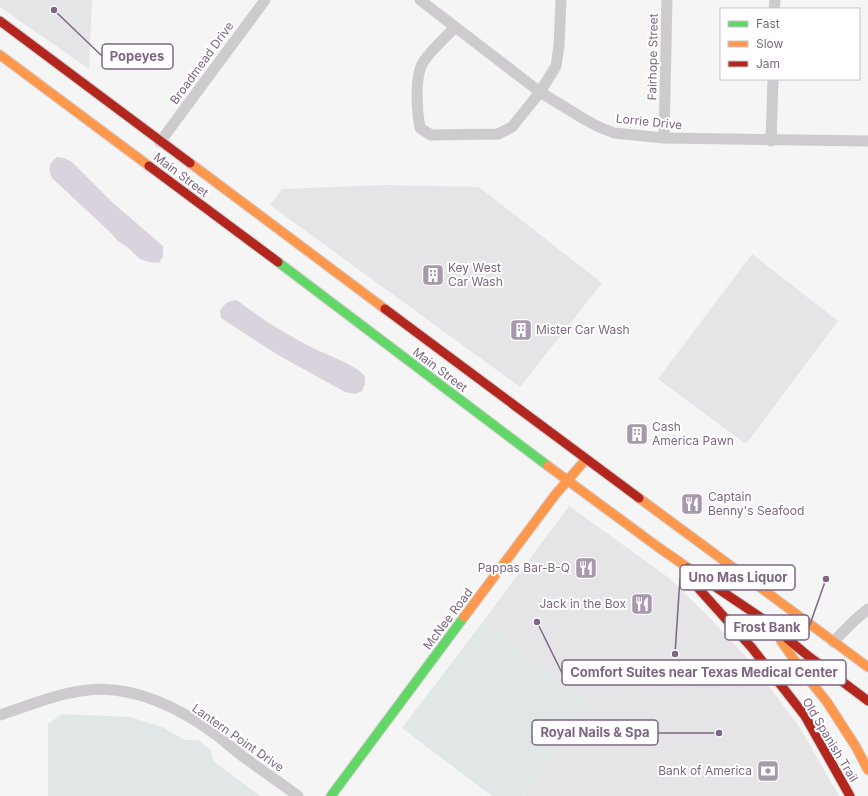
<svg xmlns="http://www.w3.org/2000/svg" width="868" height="796" font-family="Inter,sans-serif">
	<rect width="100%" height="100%" fill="#f4f5f4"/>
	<g fill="#e5e5e7">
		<polygon points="0,0 92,0 89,69 0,7"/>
		<polygon points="384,185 479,187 602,283 520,387 270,205 282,189"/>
		<polygon points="752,254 838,321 746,444 658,379"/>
		<polygon points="569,506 669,578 706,614 750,661 800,728 839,796 523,796 592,705 482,623"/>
	</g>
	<g fill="#e1e7e6">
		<polygon points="482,623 592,705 523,796 492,796 402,728"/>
		<polygon points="62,714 130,717 162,727 185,740 198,740 211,750 213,761 260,796 48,796 48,724"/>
	</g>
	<g fill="#d8d3dc">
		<path d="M 57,157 L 64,158 L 72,162 L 113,203 L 163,246 L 163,256 L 159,263 L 149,262 L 140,259 L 126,246 L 118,241 L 111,233 L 53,179 C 47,171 49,163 57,157 Z"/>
		<path d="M 237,300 C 260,318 285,334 311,347 C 328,356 351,362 365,376 L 365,384 L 362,391 L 355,394 L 345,392 L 278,355 L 221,318 L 220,311 C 225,303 228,301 237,300 Z"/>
	</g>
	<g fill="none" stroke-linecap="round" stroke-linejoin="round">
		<g stroke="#d3d2d3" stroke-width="11">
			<g id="fast">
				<polyline points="278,262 548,466"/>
				<polyline points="331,796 464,617"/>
			</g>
		</g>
		<g stroke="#d3d2d3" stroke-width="11">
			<g id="slow">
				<polyline points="0,55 149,166"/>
				<polyline points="190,163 385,309"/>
				<polyline points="548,466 658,547 717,588"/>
				<polyline points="639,498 868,667"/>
				<polyline points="464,617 555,495 586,459"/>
				<polyline points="781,641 803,672 827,702 856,747 868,770"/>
			</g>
		</g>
		<g stroke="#d3d2d3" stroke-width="11">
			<g id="jam">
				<polyline points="0,21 190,163"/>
				<polyline points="149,166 278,262"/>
				<polyline points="385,309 639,498"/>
				<polyline points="688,568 699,589 752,648 805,716 850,796"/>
				<polyline points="717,588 766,621 807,655 868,701"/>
			</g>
		</g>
		<g stroke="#cdcbce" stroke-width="11">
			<polyline points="420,0 540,92 584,119 599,127 614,133 664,138 868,141"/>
			<polyline points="774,9 775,0"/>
			<path d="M 455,27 C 445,38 432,49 424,61 C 414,75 417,112 420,128 L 431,135 L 498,134 L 512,127 L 540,92 L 556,66 L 559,46 L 561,0"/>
			<polyline points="664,138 667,0"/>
			<polyline points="771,141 773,79"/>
			<polyline points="160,142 265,0"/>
			<polyline points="833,642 855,620 868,609"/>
			<path d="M 0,715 C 28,706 58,693 88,690 C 133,685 180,708 215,734 C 224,741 232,748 241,755 C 260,769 279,782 298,796"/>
		</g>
		<use href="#fast" stroke="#63d668" stroke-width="9"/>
		<use href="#slow" stroke="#ff974d" stroke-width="9"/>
		<use href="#jam" stroke="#b3261e" stroke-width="9"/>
	</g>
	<defs>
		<g id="building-square" transform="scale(1.15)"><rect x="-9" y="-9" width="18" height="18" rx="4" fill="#a798ab" stroke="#fff"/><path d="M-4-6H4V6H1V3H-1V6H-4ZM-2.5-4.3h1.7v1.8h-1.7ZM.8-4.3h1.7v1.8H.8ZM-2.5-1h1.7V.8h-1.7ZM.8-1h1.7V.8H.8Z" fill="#fff"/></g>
		<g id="restaurant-square" transform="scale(1.15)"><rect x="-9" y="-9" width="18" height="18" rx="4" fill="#a798ab" stroke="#fff"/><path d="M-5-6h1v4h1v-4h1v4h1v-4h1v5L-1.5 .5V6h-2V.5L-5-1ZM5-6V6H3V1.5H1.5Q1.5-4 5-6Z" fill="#fff"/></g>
		<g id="bank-square" transform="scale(1.15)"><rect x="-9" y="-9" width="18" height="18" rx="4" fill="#a798ab" stroke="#fff"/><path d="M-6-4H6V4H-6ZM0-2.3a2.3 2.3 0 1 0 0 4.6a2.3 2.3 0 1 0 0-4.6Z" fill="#fff"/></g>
	</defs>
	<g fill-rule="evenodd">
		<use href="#building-square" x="433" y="275"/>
		<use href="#building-square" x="521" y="330"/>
		<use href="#building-square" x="637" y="434"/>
		<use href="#restaurant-square" x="692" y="504"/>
		<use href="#restaurant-square" x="586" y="568"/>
		<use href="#restaurant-square" x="642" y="604"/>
		<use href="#bank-square" x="768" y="771"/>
	</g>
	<g text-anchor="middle" stroke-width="4" stroke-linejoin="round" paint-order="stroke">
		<g font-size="12" fill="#7e6683" stroke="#fff">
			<text transform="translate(653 57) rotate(-89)" y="4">Fairhope Street</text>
			<text transform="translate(202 63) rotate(-54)" y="4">Broadmead Drive</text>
			<text transform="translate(649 122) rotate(6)" y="4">Lorrie Drive</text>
			<text transform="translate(181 175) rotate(37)" y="4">Main Street</text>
			<text transform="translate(440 370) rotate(37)" y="4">Main Street</text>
			<text transform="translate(448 619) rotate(-53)" y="4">McNee Road</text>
			<text transform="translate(238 738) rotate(35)" y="4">Lantern Point Drive</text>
			<text transform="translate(830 740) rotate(59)" y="4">Old Spanish Trail</text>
		</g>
		<g font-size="12" fill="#7e6683" stroke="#fff" text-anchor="start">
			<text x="448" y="272">Key West<tspan x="448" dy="14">Car Wash</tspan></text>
			<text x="536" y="334">Mister Car Wash</text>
			<text x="652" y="431">Cash<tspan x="652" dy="14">America Pawn</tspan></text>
			<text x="708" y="501">Captain<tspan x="708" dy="14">Benny's Seafood</tspan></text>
			<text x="570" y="572" text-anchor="end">Pappas Bar-B-Q</text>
			<text x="626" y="608" text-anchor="end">Jack in the Box</text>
			<text x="752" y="775" text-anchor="end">Bank of America</text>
		</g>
	</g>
	<path fill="none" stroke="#7e6683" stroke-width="1.5" d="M54 10L102 56M675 654L680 578M826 579L809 627M537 622L562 673M719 733L658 733"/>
	<g fill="#7e6683" stroke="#fff" stroke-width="1.5">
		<circle cx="54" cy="10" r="4"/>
		<circle cx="675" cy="654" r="4"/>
		<circle cx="826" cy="579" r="4"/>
		<circle cx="537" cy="622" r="4"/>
		<circle cx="719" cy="733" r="4"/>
	</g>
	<g fill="#fff" stroke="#7e6683" stroke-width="1.5">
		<rect x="102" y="44" width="71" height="25" rx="4"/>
		<rect x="680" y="565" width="115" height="25" rx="4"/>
		<rect x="725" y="615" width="84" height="25" rx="4"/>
		<rect x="562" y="660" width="284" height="25" rx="4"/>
		<rect x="532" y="720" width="126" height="25" rx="4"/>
	</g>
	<g font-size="13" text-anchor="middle" font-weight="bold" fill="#7e6683">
		<text x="137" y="61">Popeyes</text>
		<text x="738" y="582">Uno Mas Liquor</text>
		<text x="767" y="632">Frost Bank</text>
		<text x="704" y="677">Comfort Suites near Texas Medical Center</text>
		<text x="595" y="737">Royal Nails &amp; Spa</text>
	</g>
	<rect x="720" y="8" width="140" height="72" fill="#ffffff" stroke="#cbc2cd"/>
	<rect x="728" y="21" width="20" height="6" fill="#63d668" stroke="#cbc2cd"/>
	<text x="756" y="28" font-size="12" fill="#7e6683">Fast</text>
	<rect x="728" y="41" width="20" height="6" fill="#ff974d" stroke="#cbc2cd"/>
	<text x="756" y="48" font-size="12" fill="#7e6683">Slow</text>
	<rect x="728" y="61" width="20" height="6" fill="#b3261e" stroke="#cbc2cd"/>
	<text x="756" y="68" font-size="12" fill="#7e6683">Jam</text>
</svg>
